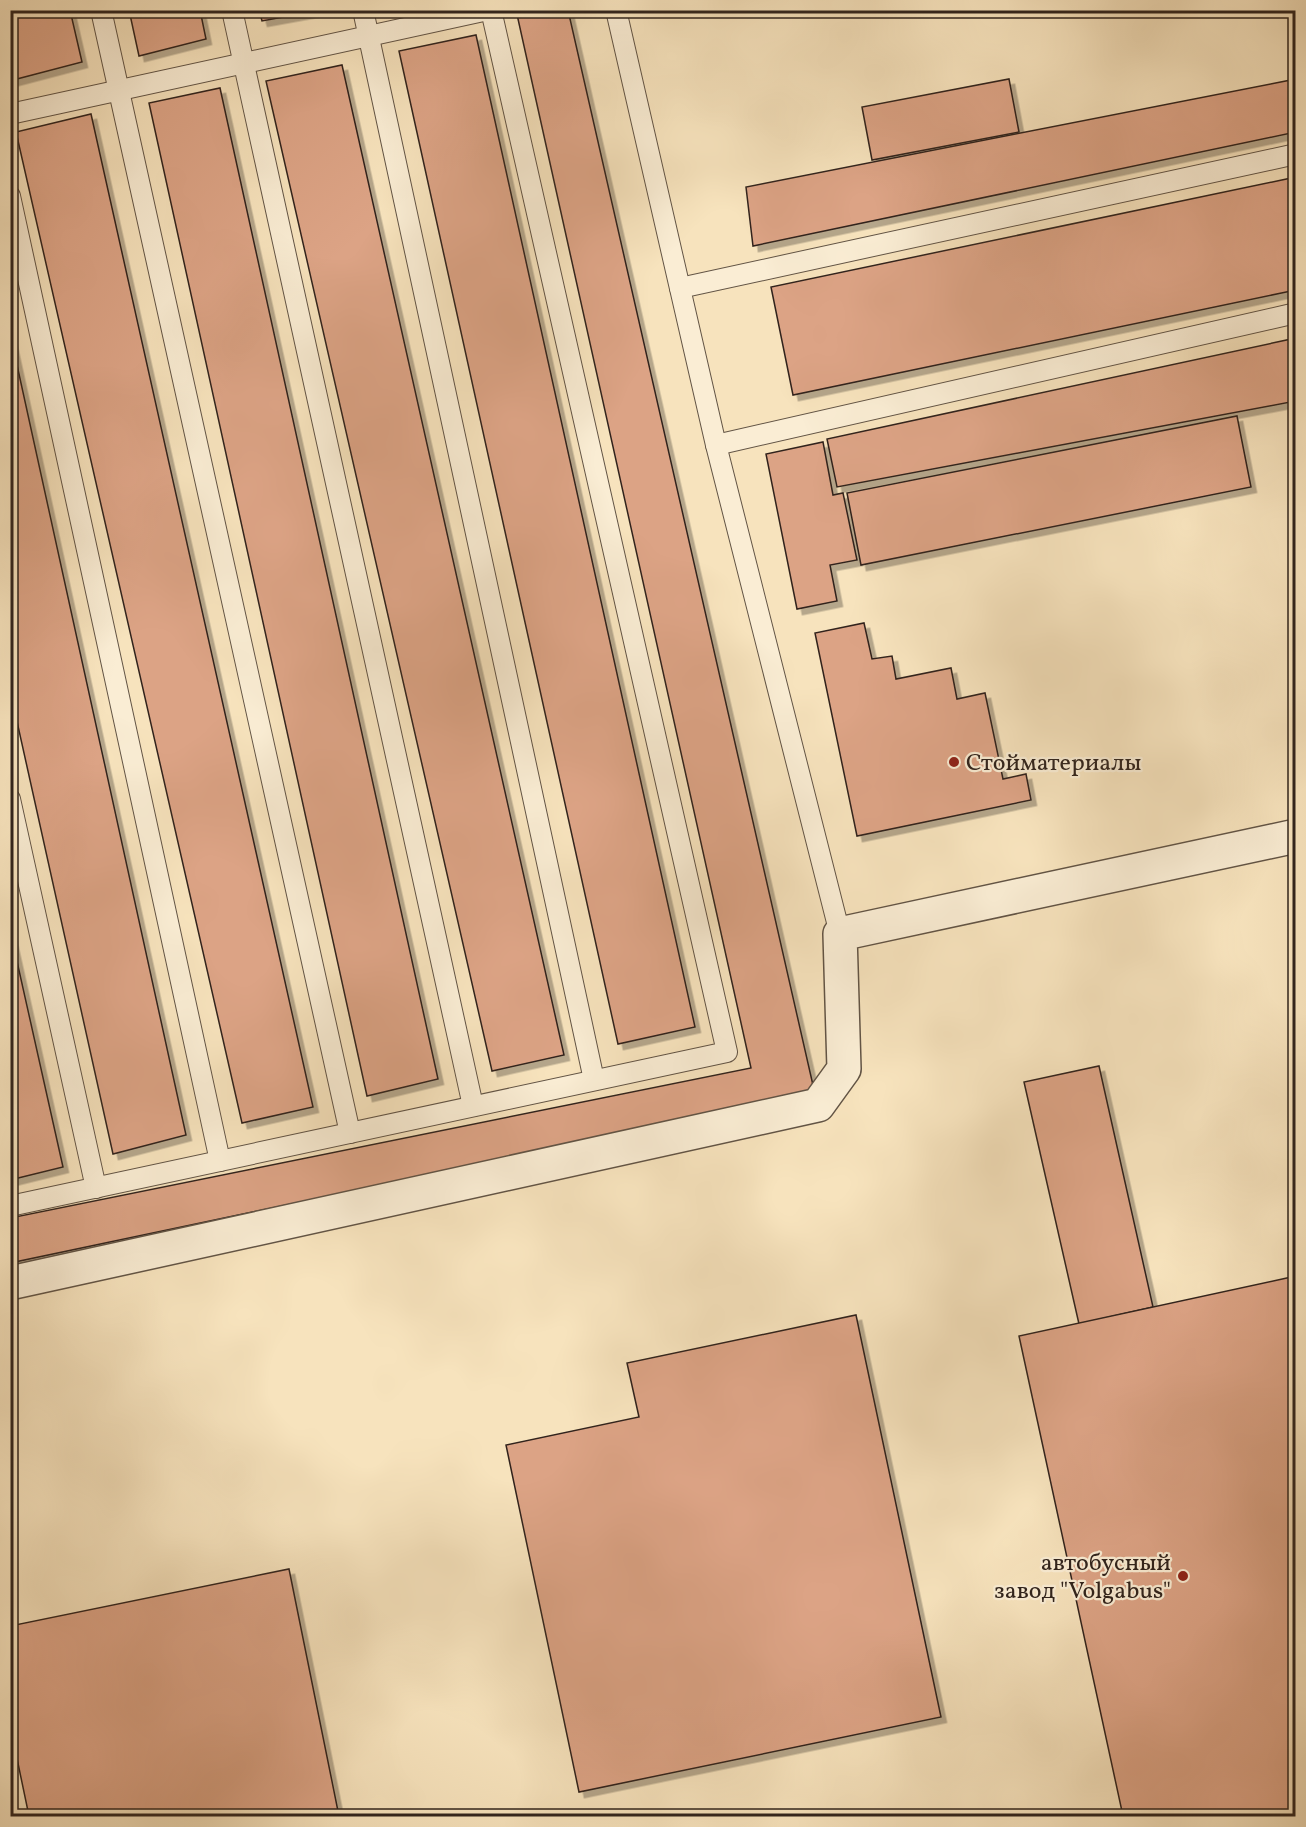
<svg xmlns="http://www.w3.org/2000/svg" width="1306" height="1827" font-family="Vollkorn,serif">
	<defs>
		<filter id="shadow"><feDropShadow dx="5.5" dy="5.5" stdDeviation="0" flood-color="#0004"/></filter>
	</defs>
	<rect width="100%" height="100%" fill="#f7e3bd"/>
	<filter id="stains"><feTurbulence type="fractalNoise" baseFrequency=".00333" numOctaves="4"/><feColorMatrix values="0 0 0 0 .2 0 0 0 0 .09 0 0 0 0 .02 0 0 0 .5 -.17"/></filter>
	<radialGradient id="worn" r=".72"><stop offset=".6" stop-color="#630" stop-opacity="0"/><stop offset="1" stop-color="#630" stop-opacity=".3"/></radialGradient>
	<g fill="#dca385" stroke="#31241d" stroke-width="1.5" filter="url(#shadow)">
		<polygon points="10,10 70,10 82,62 13,80 10,68"/>
		<polygon points="129,10 200,10 206,39 139,56"/>
		<polygon points="259,10 322,10 262,21"/>
		<polygon points="516,10 568,10 815,1094 10,1263 10,1218 751,1068"/>
		<polygon points="476,35 695,1027 618,1044 399,51"/>
		<polygon points="342,65 564,1055 492,1071 266,81"/>
		<polygon points="1009,79 1019,132 872,160 862,107"/>
		<polygon points="1296,79 1296,132 753,246 746,187"/>
		<polygon points="220,88 438,1079 367,1096 149,103"/>
		<polygon points="91,114 313,1107 242,1123 16,132"/>
		<polygon points="1296,177 1296,290 793,395 771,287"/>
		<polygon points="10,333 186,1135 113,1154 10,690"/>
		<polygon points="1296,338 1296,401 837,487 827,439"/>
		<polygon points="1237,416 1251,487 861,565 847,493"/>
		<polygon points="823,442 833,495 843,493 857,560 830,565 837,601 797,609 766,454"/>
		<polygon points="864,623 872,659 892,656 896,679 951,668 957,699 985,693 1003,779 1026,774 1031,800 857,836 815,633"/>
		<polygon points="10,930 63,1167 10,1180"/>
		<polygon points="1099,1066 1153,1307 1079,1324 1024,1082"/>
		<polygon points="1296,1276 1296,1816 1123,1816 1019,1336"/>
		<polygon points="856,1315 941,1717 579,1792 506,1445 639,1417 627,1363"/>
		<polygon points="289,1569 339,1816 29,1816 10,1725 10,1626"/>
	</g>
	<g fill="none" stroke-linecap="round" stroke-linejoin="round">
		<g stroke="#625445" stroke-width="22">
			<g id="lane">
				<polyline points="101,10 350,1133"/>
				<polyline points="232,10 473,1106"/>
				<polyline points="363,10 594,1080"/>
				<polyline points="616,10 716,445 840,934"/>
				<polyline points="10,114 488,10"/>
				<polyline points="10,196 220,1161"/>
				<polyline points="680,288 1296,154"/>
				<polyline points="716,445 1296,313"/>
				<polyline points="10,799 96,1188"/>
				<polyline points="10,1206 727,1052 491,10"/>
			</g>
		</g>
		<g stroke="#625445" stroke-width="36">
			<polyline id="street" points="10,1283 818,1105 844,1069 840,934 1296,836"/>
		</g>
		<use href="#lane" stroke="#faedd4" stroke-width="20"/>
		<use href="#street" stroke="#faedd4" stroke-width="33"/>
	</g>
	<g fill="#8f2418" stroke="#faedd4" stroke-width="2">
		<circle cx="954" cy="762" r="6"/>
		<circle cx="1183" cy="1576" r="6"/>
	</g>
	<g text-anchor="middle" stroke-width="4.5" stroke-linejoin="round" paint-order="stroke">
		<g font-size="24" fill="#31241d" stroke="#faedd4" text-anchor="start">
			<text x="966" y="770">Стойматериалы</text>
			<text x="1171" y="1570" text-anchor="end">автобусный<tspan x="1171" dy="28">завод "Volgabus"</tspan></text>
		</g>
	</g>
	<rect width="1306" height="1827" fill="none" stroke="#f7e3bd" stroke-width="36"/>
	<rect x="12" y="12" width="1282" height="1803" fill="none" stroke="#31241d" stroke-width="3"/>
	<rect x="18" y="18" width="1270" height="1791" fill="none" stroke="#31241d" stroke-width="1.5"/>
	<rect width="100%" height="100%" filter="url(#stains)"/>
	<rect width="100%" height="100%" fill="url(#worn)"/>
</svg>
